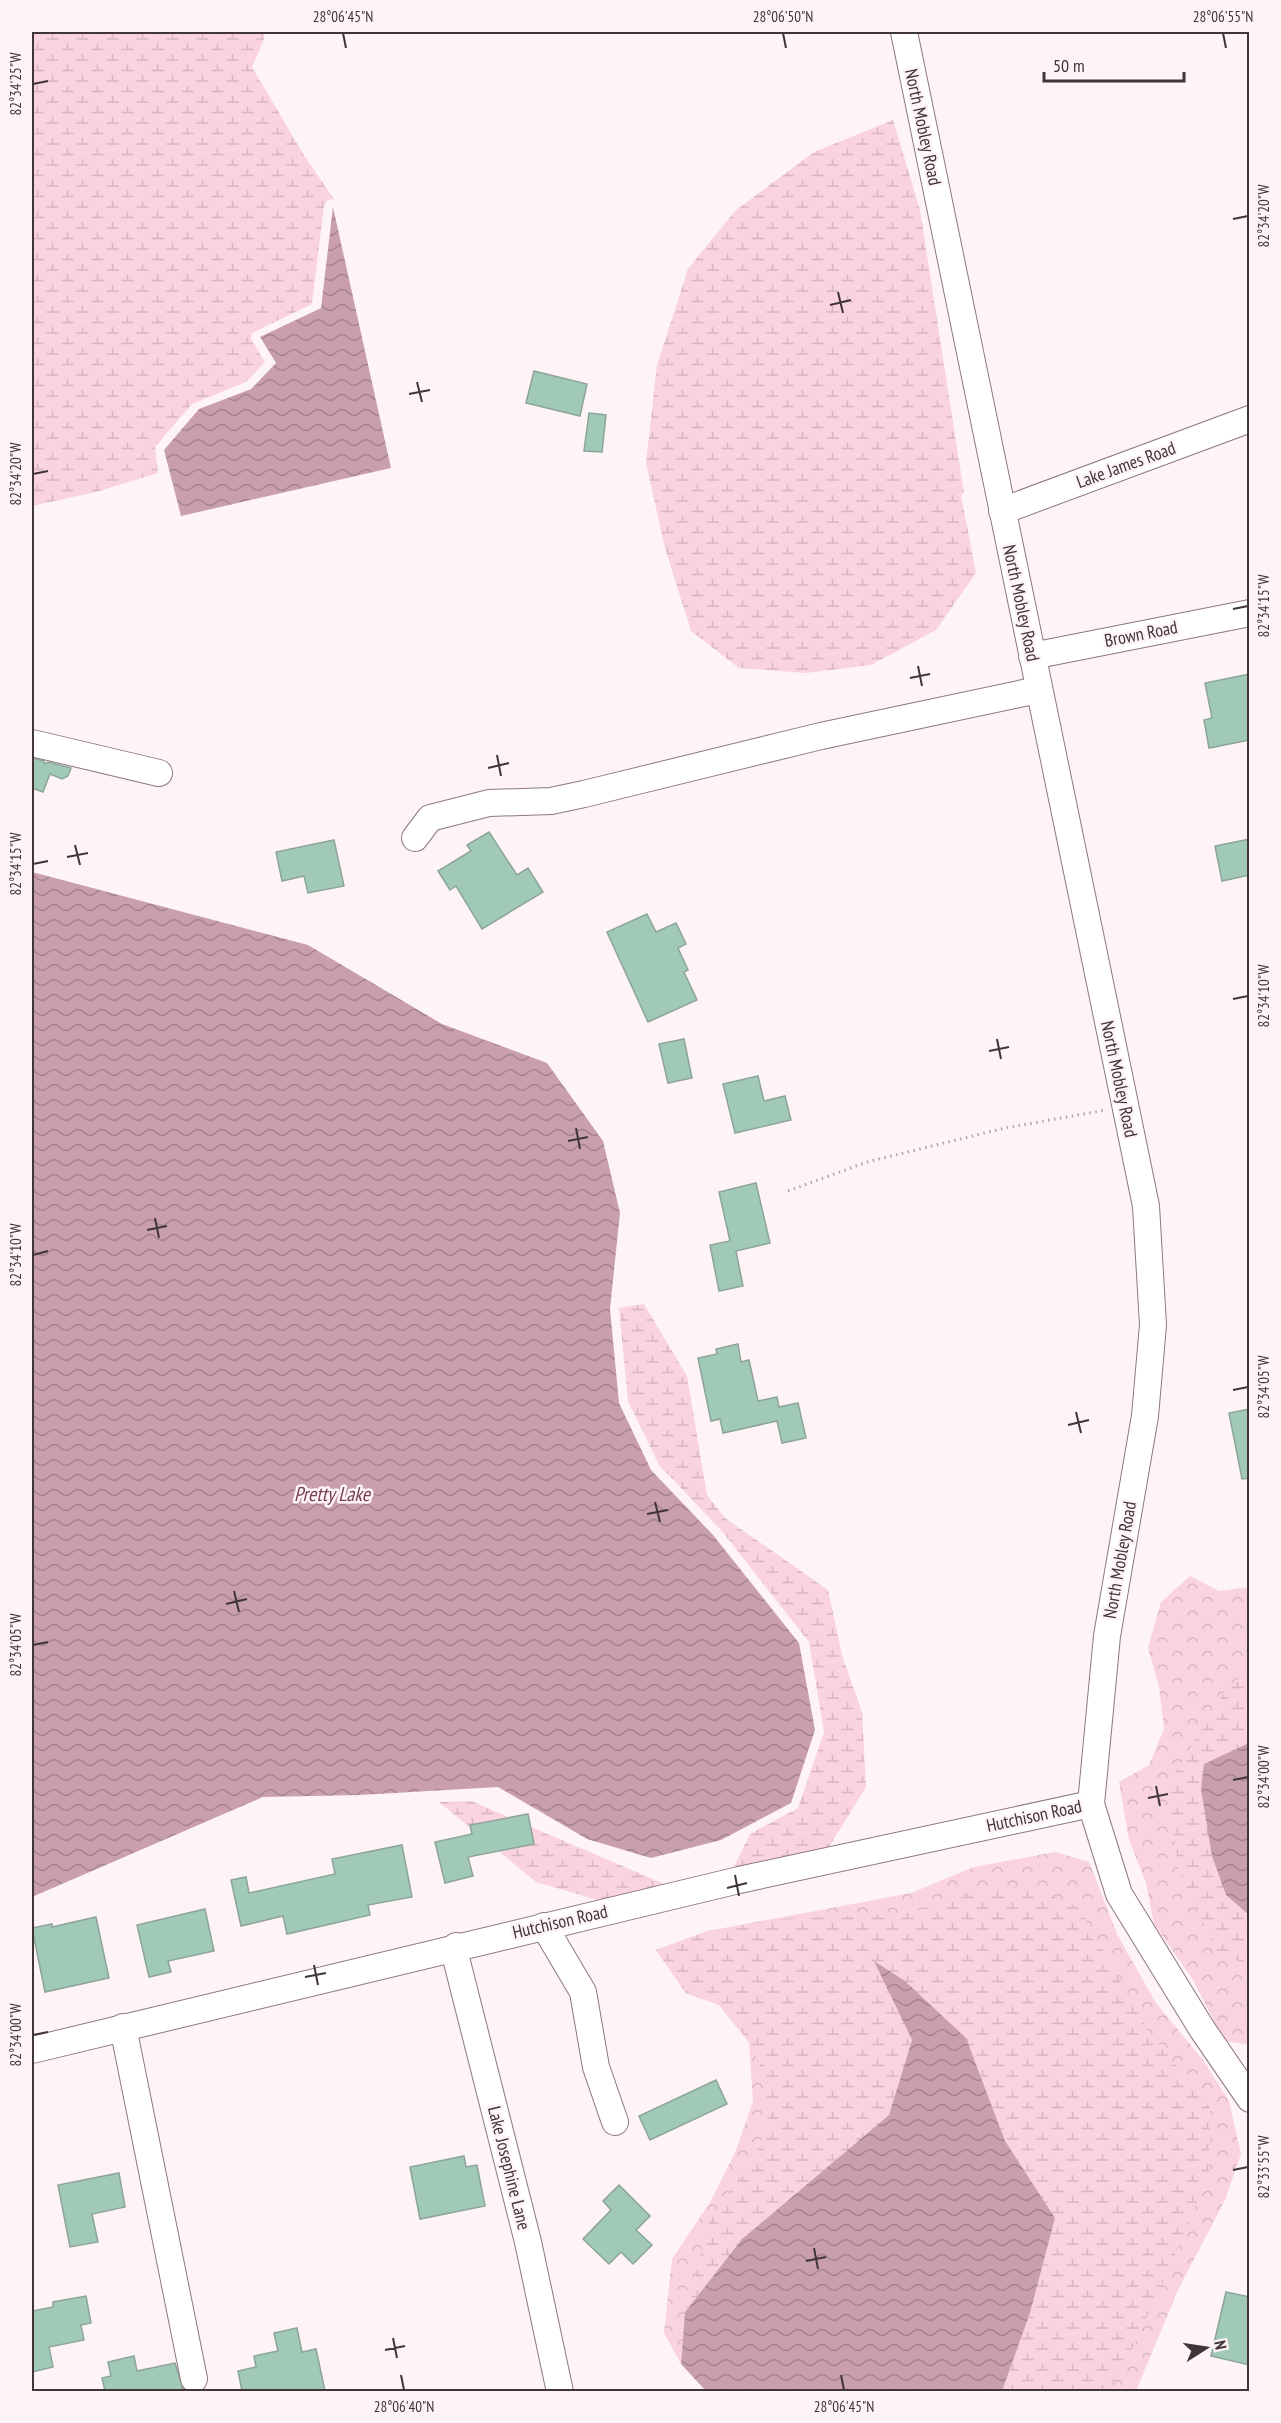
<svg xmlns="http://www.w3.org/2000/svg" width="1281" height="2423" font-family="'PT Sans Narrow',sans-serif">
	<defs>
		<pattern id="forest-crowns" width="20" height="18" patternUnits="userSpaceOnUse" patternTransform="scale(1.5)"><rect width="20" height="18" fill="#fad3e1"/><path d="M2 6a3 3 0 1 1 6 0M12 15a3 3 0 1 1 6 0" fill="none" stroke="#d7b6c2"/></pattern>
		<pattern id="wetland-marsh" width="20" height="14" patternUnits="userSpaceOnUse" patternTransform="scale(1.5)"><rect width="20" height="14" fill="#fad3e1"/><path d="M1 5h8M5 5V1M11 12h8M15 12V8" fill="none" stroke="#d7b6c2"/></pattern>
		<pattern id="water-waves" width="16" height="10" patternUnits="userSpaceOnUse" patternTransform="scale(1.5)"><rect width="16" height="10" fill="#c99faf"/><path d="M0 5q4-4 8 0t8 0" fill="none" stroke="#a5828f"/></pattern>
	</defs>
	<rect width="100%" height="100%" fill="#fef3f7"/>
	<g fill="url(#forest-crowns)">
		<polygon points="1190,1576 1219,1591 1249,1587 1249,2045 1224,2041 1193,1980 1154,1924 1146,1883 1129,1840 1119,1782 1149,1765 1164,1729 1159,1686 1148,1648 1161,1602"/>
		<polygon points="1055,1852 1089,1862 1118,1936 1156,2003 1203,2060 1229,2101 1241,2154 1225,2200 1178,2290 1136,2391 1002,2391 1030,2313 1055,2218 875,1962 685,2312 681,2364 664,2333 672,2259 711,2201 736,2150 753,2101 749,2042 719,2005 686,1993 656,1950 708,1931 911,1893 974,1867"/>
	</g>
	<g fill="url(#wetland-marsh)">
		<polygon points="32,32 263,32 264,39 252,67 305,157 334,199 327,201 324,206 312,304 252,333 251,339 265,362 246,382 192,404 155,447 158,473 96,492 32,506"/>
		<polygon points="893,120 920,210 964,493 961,495 976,573 936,630 871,665 806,673 739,668 691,631 665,548 646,463 657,365 688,269 735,211 814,152"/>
		<polygon points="644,1304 687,1376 707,1495 725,1518 828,1590 842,1655 862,1712 866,1787 827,1850 731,1872 750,1834 798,1808 824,1732 809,1642 721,1530 659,1465 628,1401 619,1308"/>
		<polygon points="1249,1671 1249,1966 1217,1951 1179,1872 1167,1787 1227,1687"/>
		<polygon points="471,1801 669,1886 604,1902 536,1882 439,1802"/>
		<polygon points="1032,1887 1079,1908 1149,2032 1210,2108 1209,2173 1170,2267 1125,2364 1107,2391 1002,2391 1030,2313 1055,2218 1005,2141 966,2038 875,1962 912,2040 889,2115 742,2239 685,2312 710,2220 752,2163 768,2124 766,2079 749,2042 719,2005 686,1993 656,1950 708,1931 780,1919 909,1913 986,1889"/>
	</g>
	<g fill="url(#water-waves)">
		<polygon points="333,207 391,468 181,516 164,450 199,409 251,389 276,363 260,337 321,308"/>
		<polygon points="32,872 308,945 442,1024 547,1063 603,1141 620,1213 610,1309 619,1403 651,1470 713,1535 799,1643 815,1730 791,1803 721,1840 651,1858 587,1839 498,1787 360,1795 263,1797 32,1897"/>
		<polygon points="1249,1743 1249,1915 1226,1895 1212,1856 1201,1789 1204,1764"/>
		<polygon points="874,1961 905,1981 966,2038 1005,2141 1055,2218 1030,2313 1002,2391 706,2391 681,2364 685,2312 742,2239 889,2115 912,2040"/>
	</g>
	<g fill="#a0cab6" stroke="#8da499" stroke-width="1.5">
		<polygon points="534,371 587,384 580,416 526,403"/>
		<polygon points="589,413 606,415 602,452 584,451"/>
		<polygon points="1250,674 1250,740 1209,748 1204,720 1212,718 1205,683"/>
		<polygon points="32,758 44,761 45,764 48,762 71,768 68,776 62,779 50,774 43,792 32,788"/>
		<polygon points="489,832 517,875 528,868 543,892 482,929 456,886 450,890 438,871 471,851 467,845"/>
		<polygon points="1250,839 1250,875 1222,881 1215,846"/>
		<polygon points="334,840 344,886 308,893 304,876 282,881 276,852"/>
		<polygon points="647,914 656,932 676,923 686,944 678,948 688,970 684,972 697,1000 648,1022 607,932"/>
		<polygon points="684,1039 692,1078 668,1083 659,1044"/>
		<polygon points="758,1076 764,1101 785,1096 791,1120 735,1133 723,1084"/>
		<polygon points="756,1183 770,1243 736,1251 743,1286 719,1291 710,1245 730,1241 719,1192"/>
		<polygon points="738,1344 741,1362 749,1360 758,1401 777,1397 779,1407 798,1403 806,1438 782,1443 777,1421 723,1433 720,1419 711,1421 698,1358 717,1354 716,1349"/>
		<polygon points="1250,1409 1250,1478 1242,1479 1229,1413"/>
		<polygon points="528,1814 534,1844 468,1857 473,1876 445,1883 435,1842 472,1834 470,1825"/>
		<polygon points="402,1845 412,1897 368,1905 370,1915 287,1934 283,1916 241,1926 231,1880 246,1877 249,1893 335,1874 332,1859"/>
		<polygon points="205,1909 214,1951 168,1961 171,1972 149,1977 137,1925"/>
		<polygon points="96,1917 109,1978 45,1992 32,1928 52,1924 52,1927"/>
		<polygon points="716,2080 727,2104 650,2140 639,2116"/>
		<polygon points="464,2156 466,2167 477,2165 485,2206 420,2219 410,2167"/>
		<polygon points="119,2173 125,2207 92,2214 98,2242 70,2247 58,2185"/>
		<polygon points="619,2185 650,2216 636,2230 652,2245 633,2264 621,2252 609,2264 583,2239 611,2210 603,2201"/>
		<polygon points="1226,2292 1250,2297 1250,2365 1211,2356"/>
		<polygon points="86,2296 91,2323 81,2325 84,2340 49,2347 53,2367 32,2372 32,2311 53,2307 53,2302"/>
		<polygon points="297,2328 302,2352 316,2349 325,2391 242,2391 238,2371 256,2367 254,2356 278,2351 274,2333"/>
		<polygon points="134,2356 137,2371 175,2363 183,2389 171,2391 105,2391 102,2378 111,2376 108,2362"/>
	</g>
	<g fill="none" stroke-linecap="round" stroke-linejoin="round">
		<g stroke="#8e7780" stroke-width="28">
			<g id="minor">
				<polyline points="904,32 1146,1206 1153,1325 1145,1416 1107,1636 1091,1804 1119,1894 1202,2029 1250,2099"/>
				<polyline points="1002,511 1250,419"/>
				<polyline points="1032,656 1250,613"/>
				<polyline points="32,743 159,773"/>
				<polyline points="415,838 430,818 489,803 551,801 584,794 821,736 1038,690"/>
				<polyline points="544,1926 583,1992 596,2067 615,2122"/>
				<polyline points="456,1946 455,1954 528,2242 560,2392"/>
				<polyline points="123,2027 194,2379"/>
				<polyline points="32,2050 739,1880 1091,1804"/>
			</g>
		</g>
		<polyline stroke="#b0a5a9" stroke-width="3" stroke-dasharray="1.5 4.5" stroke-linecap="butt" points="788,1191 867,1162 1005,1128 1106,1110"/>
		<use href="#minor" stroke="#fff" stroke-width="26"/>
	</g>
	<path fill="none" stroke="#403639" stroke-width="2" d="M 343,33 L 346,48M 783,33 L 786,48M 1223,33 L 1226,48M 33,84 L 48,81M 1233,219 L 1248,216M 838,292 L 843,313M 830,305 L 851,300M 417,382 L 422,402M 409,394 L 430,390M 33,474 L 48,471M 1233,609 L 1248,606M 918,666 L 922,686M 910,678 L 930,674M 497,755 L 501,776M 488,768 L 509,763M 75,845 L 80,865M 67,857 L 88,853M 33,864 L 48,861M 1233,999 L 1248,996M 997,1039 L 1001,1059M 989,1051 L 1009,1047M 576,1128 L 580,1149M 568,1141 L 588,1137M 155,1218 L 159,1238M 147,1230 L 167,1226M 33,1255 L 48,1251M 1233,1390 L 1248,1387M 1076,1412 L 1081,1433M 1068,1425 L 1089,1420M 655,1502 L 660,1522M 647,1514 L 668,1510M 234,1591 L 239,1612M 226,1604 L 247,1599M 33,1645 L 48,1642M 1233,1780 L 1248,1777M 1156,1786 L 1160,1806M 1148,1798 L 1168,1794M 735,1875 L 739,1896M 727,1888 L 747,1883M 314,1965 L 318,1985M 305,1977 L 326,1973M 33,2035 L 48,2032M 1233,2170 L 1248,2167M 814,2248 L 818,2269M 806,2261 L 826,2257M 393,2338 L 397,2358M 385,2350 L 405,2346M 401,2375 L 404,2390M 841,2375 L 844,2390"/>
	<g text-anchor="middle" stroke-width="5" stroke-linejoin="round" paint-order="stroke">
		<g font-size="18" fill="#403639" stroke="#fef3f7">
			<text transform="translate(923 127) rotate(78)" y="6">North Mobley Road</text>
			<text transform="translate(1126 465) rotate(-20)" y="6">Lake James Road</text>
			<text transform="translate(1021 603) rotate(78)" y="6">North Mobley Road</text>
			<text transform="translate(1141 634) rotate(-11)" y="6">Brown Road</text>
			<text transform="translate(1119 1079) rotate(78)" y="6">North Mobley Road</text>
			<text transform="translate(1120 1560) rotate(-80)" y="6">North Mobley Road</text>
			<text transform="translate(1034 1816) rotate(-12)" y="6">Hutchison Road</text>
			<text transform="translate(560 1922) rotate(-13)" y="6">Hutchison Road</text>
			<text transform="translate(509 2168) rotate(76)" y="6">Lake Josephine Lane</text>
		</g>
		<g font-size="20" font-style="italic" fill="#763e56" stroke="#fef3f7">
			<text x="332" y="1501">Pretty Lake</text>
		</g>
	</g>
	<rect width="1281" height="2423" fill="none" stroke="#fef3f7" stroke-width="66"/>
	<g transform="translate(1206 2348) rotate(78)" stroke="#fef3f7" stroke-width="4.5" paint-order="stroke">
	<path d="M0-4.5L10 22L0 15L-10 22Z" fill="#403639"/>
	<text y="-9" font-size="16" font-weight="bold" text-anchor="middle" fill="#403639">N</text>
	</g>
	<path d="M1044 72v9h140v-9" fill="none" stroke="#403639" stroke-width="3"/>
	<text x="1053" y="72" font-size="18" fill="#403639" stroke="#fef3f7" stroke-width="4.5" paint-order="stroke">50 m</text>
	<rect x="33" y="33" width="1215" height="2357" fill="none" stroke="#403639" stroke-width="2"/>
	<g font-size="15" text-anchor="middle" fill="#403639">
		<text x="343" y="22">28°06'45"N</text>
		<text x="783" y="22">28°06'50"N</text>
		<text x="1223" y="22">28°06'55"N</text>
		<text transform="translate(16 84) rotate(-90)" y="5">82°34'25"W</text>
		<text transform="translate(1264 216) rotate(-90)" y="5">82°34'20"W</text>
		<text transform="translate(16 474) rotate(-90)" y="5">82°34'20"W</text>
		<text transform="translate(1264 606) rotate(-90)" y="5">82°34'15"W</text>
		<text transform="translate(16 864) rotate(-90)" y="5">82°34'15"W</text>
		<text transform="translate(1264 996) rotate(-90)" y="5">82°34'10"W</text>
		<text transform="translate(16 1255) rotate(-90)" y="5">82°34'10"W</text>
		<text transform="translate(1264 1387) rotate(-90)" y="5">82°34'05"W</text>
		<text transform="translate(16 1645) rotate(-90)" y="5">82°34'05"W</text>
		<text transform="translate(1264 1777) rotate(-90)" y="5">82°34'00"W</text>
		<text transform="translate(16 2035) rotate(-90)" y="5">82°34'00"W</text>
		<text transform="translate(1264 2167) rotate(-90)" y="5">82°33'55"W</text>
		<text x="404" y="2412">28°06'40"N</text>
		<text x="844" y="2412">28°06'45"N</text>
	</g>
</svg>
